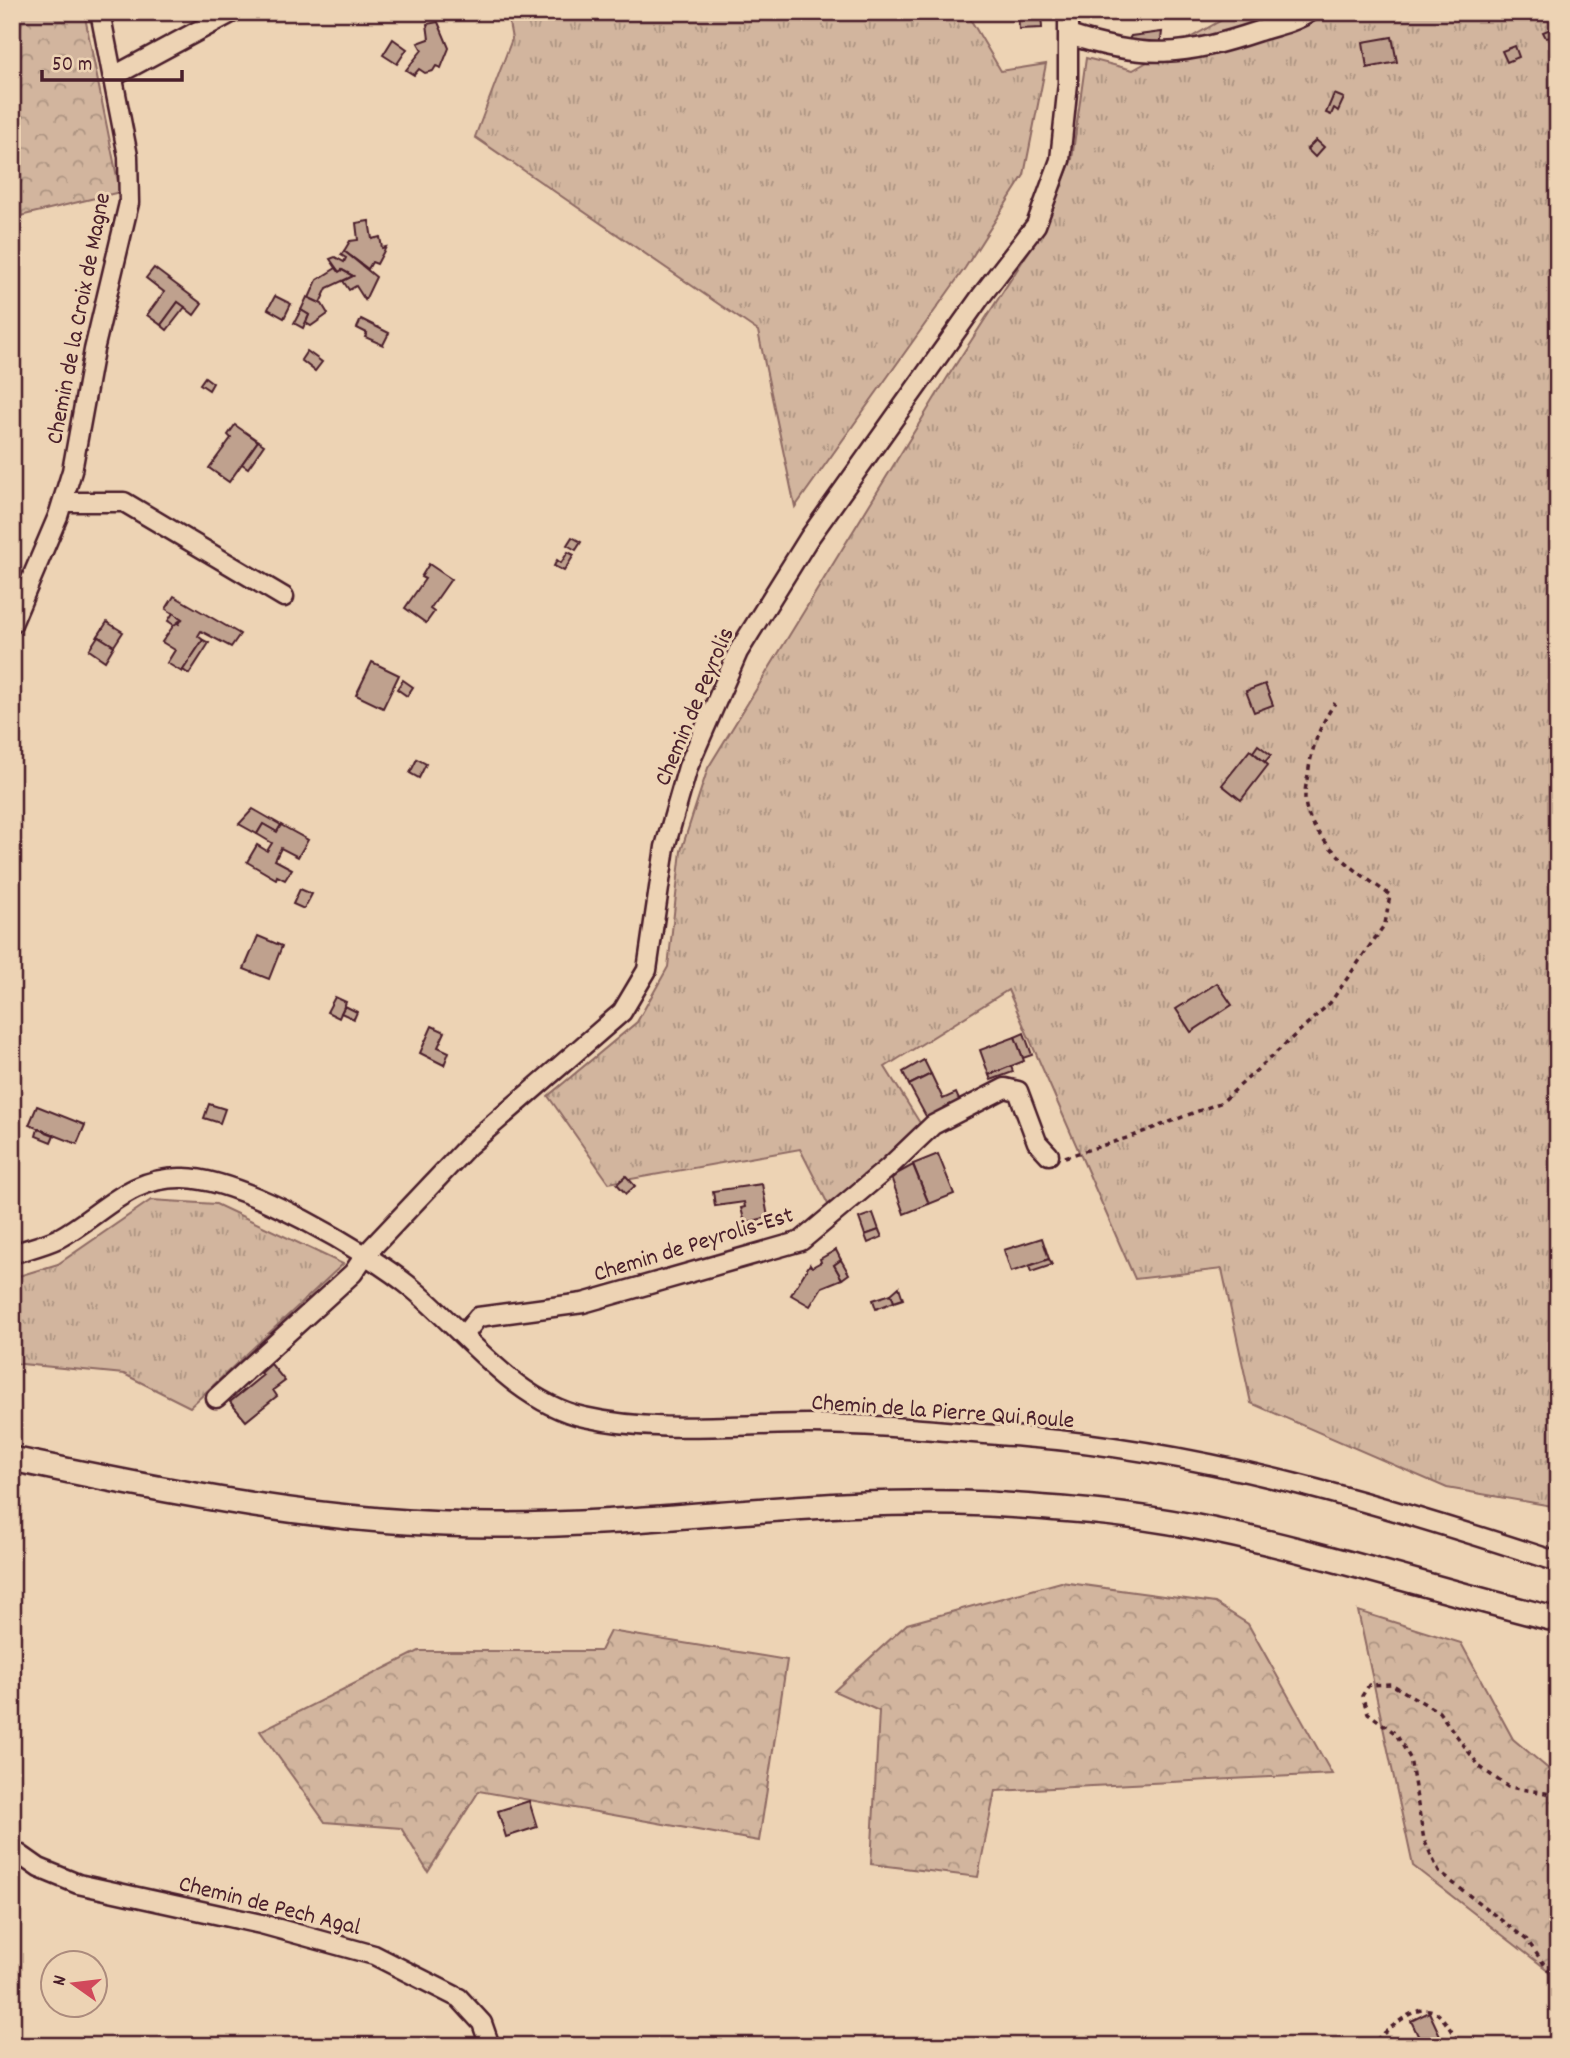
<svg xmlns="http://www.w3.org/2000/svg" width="1570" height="2058" font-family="Dekko,sans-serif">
	<defs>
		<pattern id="grass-tufts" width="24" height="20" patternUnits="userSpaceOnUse" patternTransform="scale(1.75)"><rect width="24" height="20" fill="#d2b59e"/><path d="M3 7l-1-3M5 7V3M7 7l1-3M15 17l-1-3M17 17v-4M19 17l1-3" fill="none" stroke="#ac9381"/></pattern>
		<pattern id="forest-crowns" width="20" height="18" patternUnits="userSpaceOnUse" patternTransform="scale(1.75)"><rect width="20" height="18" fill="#d2b59e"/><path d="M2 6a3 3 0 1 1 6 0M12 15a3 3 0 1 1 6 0" fill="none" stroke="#ac9381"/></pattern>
	</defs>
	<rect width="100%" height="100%" fill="#edd3b4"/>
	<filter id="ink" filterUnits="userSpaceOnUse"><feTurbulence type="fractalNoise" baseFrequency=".0143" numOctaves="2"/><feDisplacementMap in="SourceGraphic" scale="14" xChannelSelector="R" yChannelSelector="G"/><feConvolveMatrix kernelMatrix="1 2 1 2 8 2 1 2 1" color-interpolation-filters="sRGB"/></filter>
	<g filter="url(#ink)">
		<g fill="url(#grass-tufts)" stroke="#8e6a64" stroke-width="2">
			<polygon points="507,12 966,12 1001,71 1046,64 1024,175 965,268 795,507 758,331 475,137 512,39"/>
			<polygon points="1236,12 1558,12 1558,1507 1447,1488 1251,1403 1222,1269 1135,1279 1008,990 885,1067 920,1123 831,1210 800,1149 609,1183 548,1096 637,1022 668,967 681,851 708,768 947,378 1044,228 1072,159 1086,58 1133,70"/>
			<polygon points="151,1200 216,1204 343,1264 190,1407 124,1374 12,1363 12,1278 58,1264"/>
		</g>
		<g fill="url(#forest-crowns)" stroke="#8e6a64" stroke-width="2">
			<polygon points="12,12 84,12 120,192 12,218"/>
			<polygon points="1061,1582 1215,1603 1248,1624 1332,1774 995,1791 978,1877 871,1864 879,1711 834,1691 907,1624"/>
			<polygon points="1358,1611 1461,1643 1513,1739 1558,1777 1558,1978 1413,1866"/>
			<polygon points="610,1631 787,1660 759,1841 479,1791 428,1872 401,1828 325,1822 260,1731 419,1651 600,1651"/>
		</g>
		<g fill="#bfa18e" stroke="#4a1f2b" stroke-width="2">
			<polygon points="1018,12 1041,12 1042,28 1019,29"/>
			<polygon points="438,22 449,48 441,68 436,66 433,71 425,73 419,69 414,75 406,70 422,50 418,43 429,39 427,24"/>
			<polygon points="1558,26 1558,42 1555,43 1552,37 1546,38 1543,32"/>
			<polygon points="1162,32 1160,47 1126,44 1131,36"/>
			<polygon points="1392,37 1397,62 1367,68 1363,42"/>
			<polygon points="393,39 407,49 397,64 383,55"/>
			<polygon points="1515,46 1519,57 1507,62 1502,51"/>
			<polygon points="1334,94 1344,98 1338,111 1334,108 1331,115 1326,113"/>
			<polygon points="1316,140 1324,147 1315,157 1307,149"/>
			<polygon points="369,221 372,239 380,237 382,248 386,247 377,264 372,262 368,269 344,251 350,241 358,240 356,223"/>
			<polygon points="344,251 376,277 365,300 356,286 349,290 343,281 353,276 342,270 339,272 330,259 335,257 344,262 346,258 341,255"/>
			<polygon points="154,268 202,304 194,315 178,302 161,325 147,315 164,292 146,278"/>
			<polygon points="336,268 339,272 342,270 353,276 327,288 320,303 309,298 317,280"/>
			<polygon points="275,296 291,304 284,318 268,309"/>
			<polygon points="307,297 322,304 328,314 311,326 306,323 309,315 301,310"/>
			<polygon points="178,302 185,307 167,330 161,325"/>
			<polygon points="301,310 309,315 303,328 294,323"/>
			<polygon points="361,319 389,333 383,345 365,337 367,333 357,328"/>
			<polygon points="307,351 322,362 315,371 301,360"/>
			<polygon points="205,377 213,383 209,390 200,384"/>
			<polygon points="235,425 258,441 229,482 209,468 231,438 228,435"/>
			<polygon points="258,441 264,445 248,468 242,464"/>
			<polygon points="572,537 581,542 576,550 567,545"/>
			<polygon points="568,552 574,555 564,571 554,566 557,560 561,563"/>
			<polygon points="429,564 451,579 430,609 434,612 426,623 405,608 425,579 421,577"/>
			<polygon points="174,596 240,634 231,647 201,631 198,636 203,640 182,672 167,663 175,650 162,642 176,622 179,624 182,619 166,609"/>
			<polygon points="173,613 182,619 174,625 168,621"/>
			<polygon points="107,622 123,632 114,646 98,636"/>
			<polygon points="98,636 114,646 105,661 89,650"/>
			<polygon points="203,640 209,643 189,674 183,670"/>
			<polygon points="372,662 399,675 383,708 356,695"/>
			<polygon points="403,680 413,687 407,696 397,689"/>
			<polygon points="1265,684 1273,705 1254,712 1246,691"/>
			<polygon points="1258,745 1271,755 1265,762 1253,752"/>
			<polygon points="1250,750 1268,765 1241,800 1222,785"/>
			<polygon points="417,759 426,764 419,778 410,773"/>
			<polygon points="253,809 281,825 277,832 263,824 257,834 239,824"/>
			<polygon points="263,824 277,832 281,825 308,840 298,857 281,848 275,860 292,869 285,880 277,876 276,879 247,862 257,845 267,851 272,843 257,834"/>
			<polygon points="300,889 312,894 304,909 293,904"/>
			<polygon points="258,936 282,946 269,979 244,969"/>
			<polygon points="1217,983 1232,1005 1191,1032 1176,1009"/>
			<polygon points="335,997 346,1002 339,1018 327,1012"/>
			<polygon points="345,1006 357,1012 354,1019 341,1013"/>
			<polygon points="432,1026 445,1032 438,1047 449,1052 444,1065 420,1053"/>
			<polygon points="1024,1033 1032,1055 1023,1058 1015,1037"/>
			<polygon points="1015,1037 1024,1061 989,1075 980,1050"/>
			<polygon points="924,1060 931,1074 909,1085 903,1072"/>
			<polygon points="1011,1066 1013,1072 991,1080 989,1075"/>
			<polygon points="931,1074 943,1099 956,1093 960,1102 928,1120 909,1085"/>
			<polygon points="209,1104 225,1109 220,1123 204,1118"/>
			<polygon points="37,1106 85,1125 77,1144 29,1125"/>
			<polygon points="38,1129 54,1135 51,1142 36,1136"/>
			<polygon points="938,1154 954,1194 929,1204 913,1164"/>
			<polygon points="913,1165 929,1204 904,1214 891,1177"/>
			<polygon points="626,1176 635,1186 626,1194 617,1184"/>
			<polygon points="762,1184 768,1217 745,1223 741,1208 745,1207 744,1202 715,1206 713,1191"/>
			<polygon points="873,1213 879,1230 865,1235 859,1218"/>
			<polygon points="879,1230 882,1237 868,1243 865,1235"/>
			<polygon points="1042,1238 1049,1259 1011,1272 1004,1250"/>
			<polygon points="836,1250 841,1260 834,1265 842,1279 822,1287 810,1306 791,1295 810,1264 812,1267 821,1262 820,1259"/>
			<polygon points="1049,1259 1052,1265 1031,1272 1029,1266"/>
			<polygon points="841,1260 849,1274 842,1279 834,1265"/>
			<polygon points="899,1287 903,1299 894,1302 891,1294"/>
			<polygon points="891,1294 894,1302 876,1309 873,1300"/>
			<polygon points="271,1364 285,1381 273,1390 277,1396 246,1421 230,1402 263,1375 261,1373"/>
			<polygon points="529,1801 537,1827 506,1837 498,1811"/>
			<polygon points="1429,2012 1445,2046 1423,2046 1411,2021"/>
			<polygon points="1537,2040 1537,2046 1499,2044"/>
		</g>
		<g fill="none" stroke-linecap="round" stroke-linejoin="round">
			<g stroke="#4a1f2b" stroke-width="23">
				<g id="minor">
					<path d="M 1069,35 C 1145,60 1184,56 1259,31 C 1276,26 1295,22 1310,12"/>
					<polyline points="114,76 233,12"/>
					<polyline points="63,502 124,502 284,597"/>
					<polyline points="12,624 58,516 72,471 94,350 129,203 128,156 100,12"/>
					<path d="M 12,1254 C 27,1249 45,1245 59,1238 C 103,1214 129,1176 184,1178 C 243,1179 367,1251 413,1289 C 466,1333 515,1402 584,1417 C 659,1434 733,1424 808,1424 C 880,1424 953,1432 1024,1437 C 1206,1451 1385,1505 1558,1562"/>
					<polyline points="464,1335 478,1317 583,1303 801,1241 888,1168 933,1125 1005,1088 1018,1091 1037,1142 1049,1155"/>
					<polyline points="216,1398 353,1273 366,1254 468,1146 622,1012 647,970 665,847 688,767 738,652 809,538 982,295 1036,225 1060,160 1068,83 1068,12"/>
					<polyline points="12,1849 39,1868 78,1884 261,1924 374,1955 459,1998 482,2023 490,2046"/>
				</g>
			</g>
			<g stroke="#4a1f2b" stroke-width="28">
				<path id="major" d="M 12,1459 C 175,1493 335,1526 502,1525 C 664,1525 827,1496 989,1504 C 1057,1508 1126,1513 1192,1526 C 1316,1550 1436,1590 1558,1620"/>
			</g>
			<g stroke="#4a1f2b" stroke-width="3.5" stroke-dasharray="5 5" stroke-linecap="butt">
				<path d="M 1065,1157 L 1130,1137 L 1222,1102 L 1330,1003 L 1385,924 L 1390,895 C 1360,874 1303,836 1305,795 C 1305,786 1308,777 1309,768 C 1313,744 1321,723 1335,703"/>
				<polyline points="1558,1795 1508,1787 1480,1767 1439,1712 1391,1684 1369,1685 1362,1696 1368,1713 1396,1734 1410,1758 1424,1840 1439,1872 1527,1940 1558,1984"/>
				<path d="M 1368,2046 C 1385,2035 1417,1997 1438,2014 C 1447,2022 1454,2036 1461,2046"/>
			</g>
			<use href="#minor" stroke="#edd3b4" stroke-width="18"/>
			<use href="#major" stroke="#edd3b4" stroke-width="23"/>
		</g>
	</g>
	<g text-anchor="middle" stroke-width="6" stroke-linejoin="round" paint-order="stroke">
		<g font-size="24" fill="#4a1f2b" stroke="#edd3b4">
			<text transform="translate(77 318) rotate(-79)" y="8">Chemin de la Croix de Magne</text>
			<text transform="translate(693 706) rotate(-67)" y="8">Chemin de Peyrolis</text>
			<text transform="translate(693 1243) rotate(-17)" y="8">Chemin de Peyrolis-Est</text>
			<text transform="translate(943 1410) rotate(4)" y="8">Chemin de la Pierre Qui Roule</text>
			<text transform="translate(270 1904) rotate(14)" y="8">Chemin de Pech Agal</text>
		</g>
	</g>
	<rect width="1570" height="2058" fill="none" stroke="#edd3b4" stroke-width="42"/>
	<rect x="21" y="21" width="1528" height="2016" fill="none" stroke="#4a1f2b" stroke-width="2.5" filter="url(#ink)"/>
	<g transform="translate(74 1984) rotate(284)"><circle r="33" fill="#edd3b4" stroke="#ac8b7d" stroke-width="2"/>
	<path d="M0-5L12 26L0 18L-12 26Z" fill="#d1495b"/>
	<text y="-10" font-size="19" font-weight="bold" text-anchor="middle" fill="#4a1f2b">N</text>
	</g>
	<path d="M42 70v10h140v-10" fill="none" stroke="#4a1f2b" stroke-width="3.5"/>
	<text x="52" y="70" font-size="21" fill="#4a1f2b" stroke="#edd3b4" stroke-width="5" paint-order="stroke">50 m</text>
</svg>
